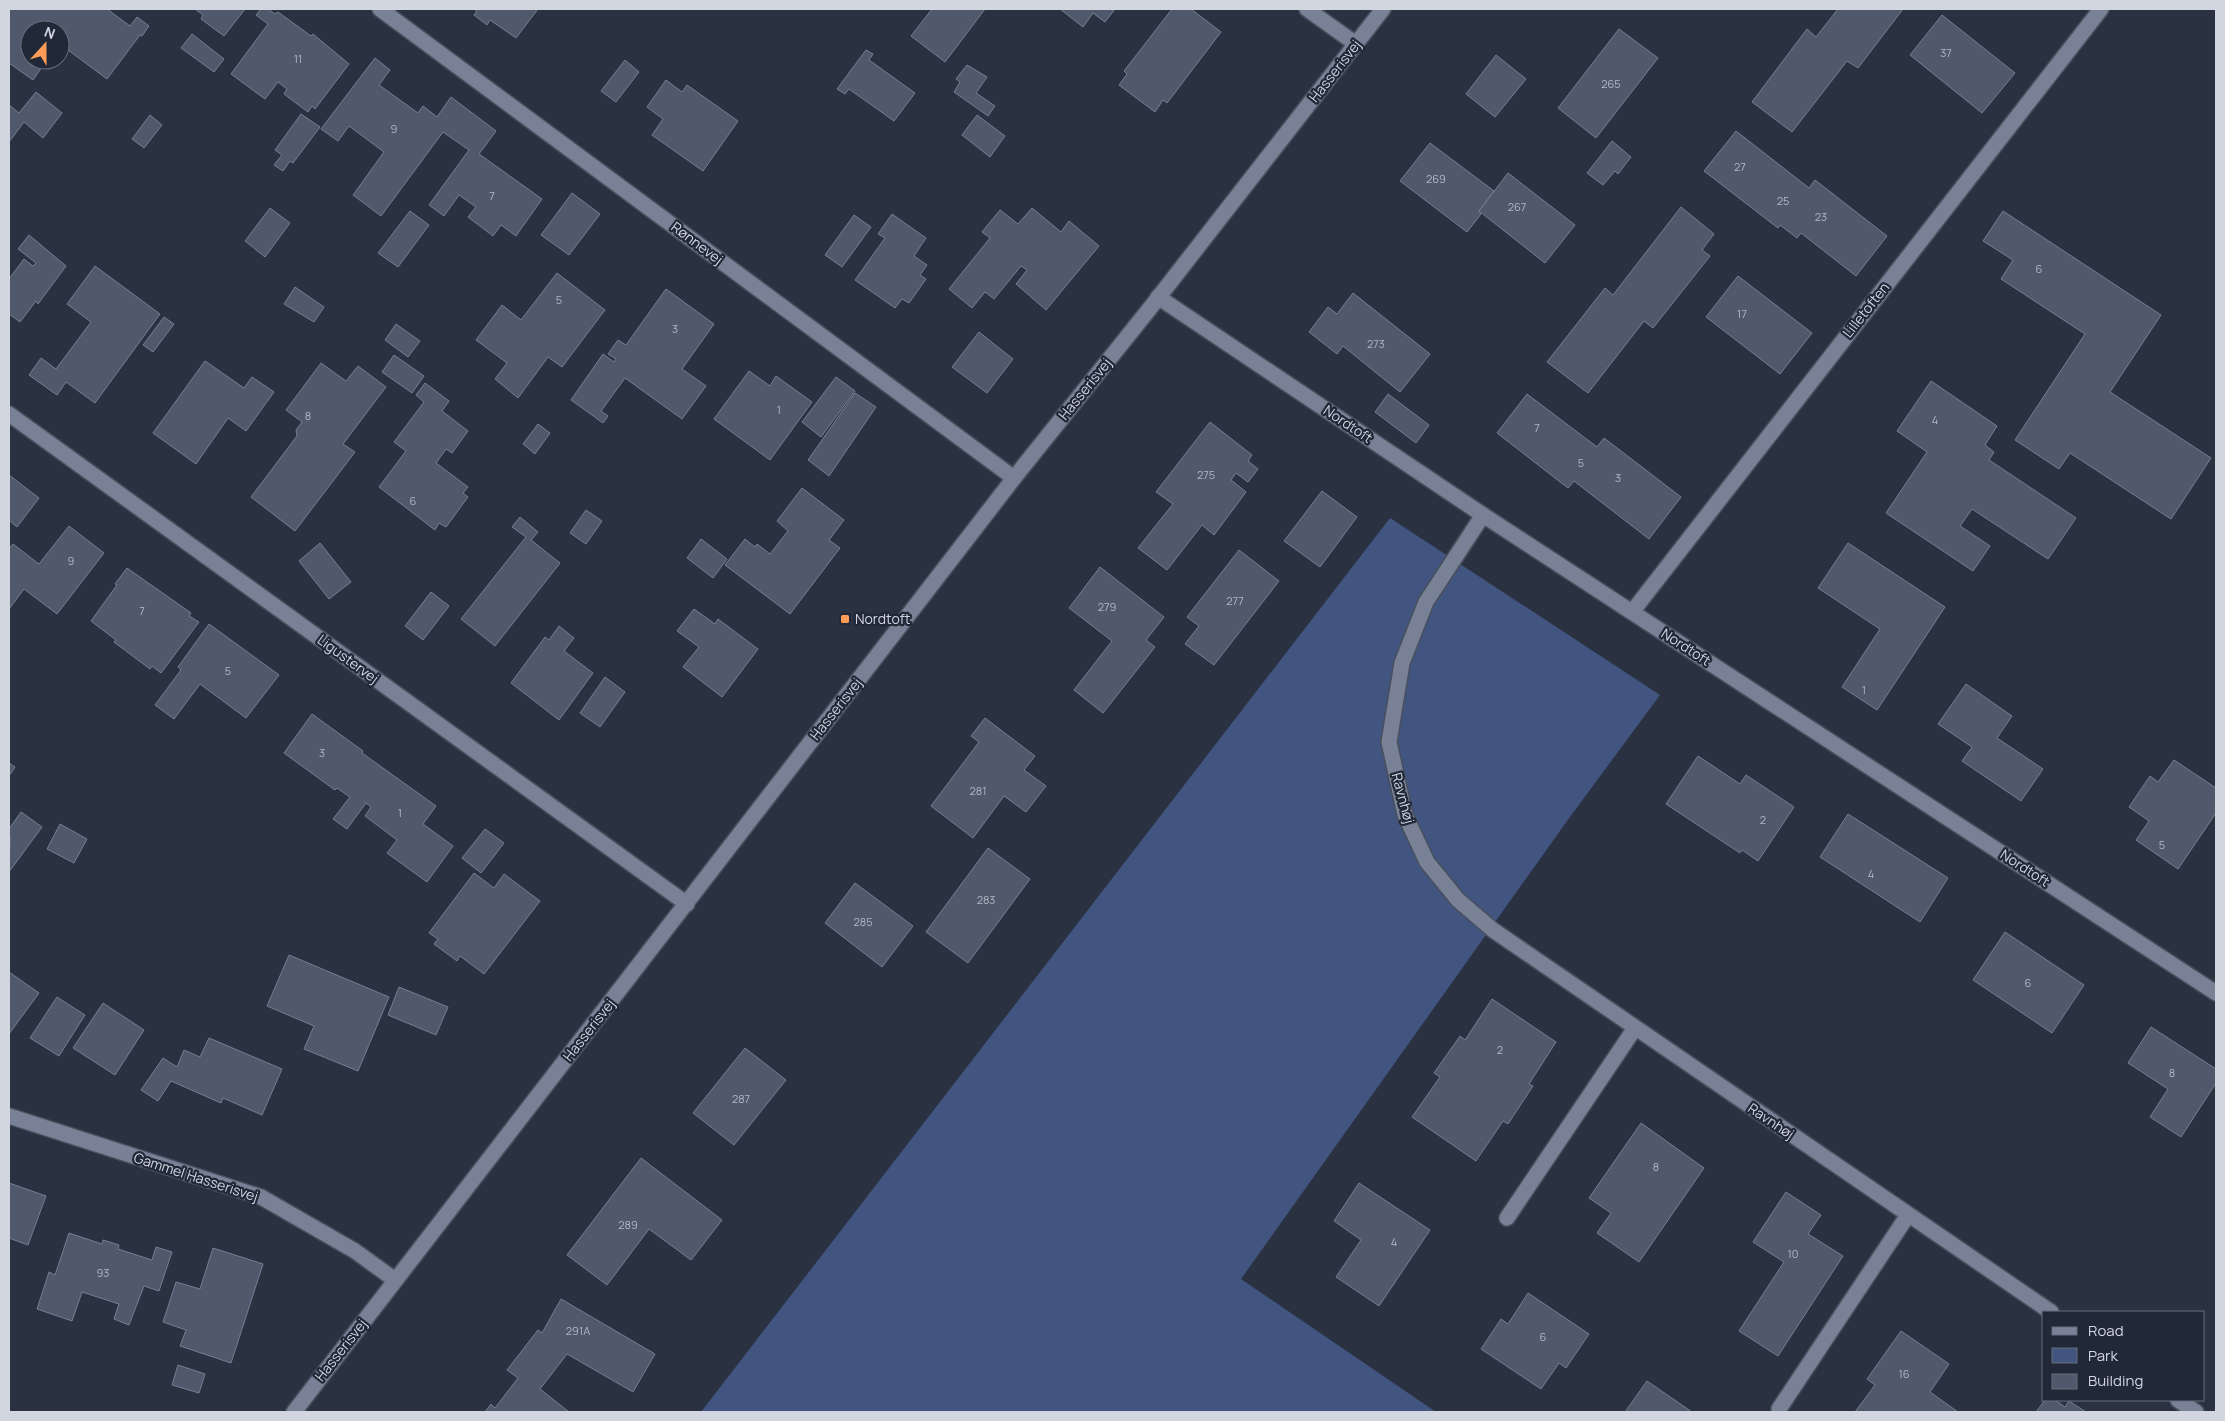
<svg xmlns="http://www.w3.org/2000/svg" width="2225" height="1421" font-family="Manrope,sans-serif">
	<rect width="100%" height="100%" fill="#2a3242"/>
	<polygon fill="#425580" points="1390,518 1660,695 1567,821 1241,1279 1436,1412 701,1412"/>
	<g fill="#50596b" stroke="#757f92">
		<polygon points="9,9 107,9 130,26 137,17 149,26 142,36 140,35 107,79 60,44 60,30 41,30 39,28 30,30 30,40 23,49 30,54 30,60 39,60 44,64 33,80 9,63"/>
		<polygon points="195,9 245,9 224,36 201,19 203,15"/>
		<polygon points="261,9 268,9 275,14 278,12 311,36 313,34 349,64 315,109 312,106 308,112 284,94 287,89 278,82 265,99 231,74 268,24 256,15"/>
		<polygon points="474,9 538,9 516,38 490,20 487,25 474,15 477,11"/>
		<polygon points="932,9 985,9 945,62 911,36"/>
		<polygon points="1060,9 1115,9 1105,22 1093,13 1083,27"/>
		<polygon points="1172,9 1191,9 1221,32 1167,103 1163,100 1155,112 1119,85 1127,74 1124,71"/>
		<polygon points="1838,9 1903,9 1858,68 1847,61 1792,132 1752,102 1807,29 1816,37"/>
		<polygon points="1942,15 2015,73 1982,113 1910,55"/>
		<polygon points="1619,29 1658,58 1596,138 1558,108"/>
		<polygon points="192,34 224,59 214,72 181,48"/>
		<polygon points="866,50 873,54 869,60 915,93 894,121 849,89 845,94 837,89"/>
		<polygon points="1496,55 1526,79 1495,117 1466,94"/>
		<polygon points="375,58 390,70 379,85 418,113 423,106 437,117 451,97 496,131 479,154 542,199 516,236 501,225 493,236 468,217 476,207 459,195 444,216 429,205 469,150 443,132 381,216 353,195 384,152 349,126 338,141 321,129"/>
		<polygon points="625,60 639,72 616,102 601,91"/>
		<polygon points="967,65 987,77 976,93 995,106 988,116 954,92 960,82 956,79"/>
		<polygon points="666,80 682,92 687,85 738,121 703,171 652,135 663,119 647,107"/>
		<polygon points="36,92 62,113 43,138 24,122 9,142 9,105 19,113"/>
		<polygon points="301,114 320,127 293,163 290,161 283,171 274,165 282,155 275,150"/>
		<polygon points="150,115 162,125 144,148 132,139"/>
		<polygon points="977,115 1005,136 990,157 962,135"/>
		<polygon points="1736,131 1809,188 1815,180 1887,236 1856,276 1801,233 1797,238 1780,225 1778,228 1704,171"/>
		<polygon points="1612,141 1631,157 1618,174 1615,171 1603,185 1587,173"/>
		<polygon points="1430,143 1494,191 1479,211 1481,214 1467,232 1400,181"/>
		<polygon points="1508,173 1575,225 1545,263 1479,211"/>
		<polygon points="572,193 600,214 569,255 541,235"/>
		<polygon points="1681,207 1714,234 1702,250 1710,256 1653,328 1644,321 1588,393 1547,362 1605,288 1613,295"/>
		<polygon points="270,208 290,223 265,257 245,241"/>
		<polygon points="1032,208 1061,232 1069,221 1099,246 1046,310 1016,284 1027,270 1021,266 994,299 985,292 972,308 949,289 990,238 982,232 1000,210 1018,224"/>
		<polygon points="410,211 429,225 398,267 378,253"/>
		<polygon points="2003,211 2161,315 2110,392 2211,458 2171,519 2070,453 2059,469 2015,440 2085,334 2001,279 2013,260 1983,241"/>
		<polygon points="892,214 926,238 914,256 927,265 920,275 926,279 909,303 902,299 895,308 855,280 885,238 878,234"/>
		<polygon points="854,215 871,227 842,267 825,255"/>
		<polygon points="29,235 66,266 38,304 36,301 20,322 9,314 9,279 24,259 33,266 36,263 18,249"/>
		<polygon points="95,266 160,314 95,403 66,382 57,395 29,375 41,358 56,369 91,322 67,304"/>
		<polygon points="557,273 605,310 562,367 548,357 518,398 495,379 507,363 476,340 502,305 521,320"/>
		<polygon points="1738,276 1812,333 1780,374 1706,317"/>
		<polygon points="295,287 324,307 314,322 284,304"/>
		<polygon points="666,289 714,324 682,369 706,386 682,419 625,378 601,411 608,416 603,423 571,400 603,354 614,362 616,359 608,354 618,340 626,345"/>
		<polygon points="1353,293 1430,354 1400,392 1343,346 1337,354 1309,332 1328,307 1337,314"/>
		<polygon points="164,317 174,324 153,352 143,345"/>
		<polygon points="396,324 420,341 408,357 385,340"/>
		<polygon points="979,332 1013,359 987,393 952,367"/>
		<polygon points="394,355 424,376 412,393 382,372"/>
		<polygon points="205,361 244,388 252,377 274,392 246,431 228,418 196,464 153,433"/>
		<polygon points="321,363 346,381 358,366 386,387 343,444 355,452 295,531 251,497 297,436 296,430 302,422 286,410"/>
		<polygon points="749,371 770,386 776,376 812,402 770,460 714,419"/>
		<polygon points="836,377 855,391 821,437 802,422"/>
		<polygon points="1931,381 1997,426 1985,445 1994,452 1989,460 2076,518 2048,559 1972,509 1960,526 1990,546 1973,571 1886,513 1927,452 1897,431"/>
		<polygon points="425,383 449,401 442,411 468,431 452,453 446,449 436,463 468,487 463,493 468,497 446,527 439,523 435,530 379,487 406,451 394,442 424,402 416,395"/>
		<polygon points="855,393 876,407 829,476 808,460"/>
		<polygon points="1388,394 1429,425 1416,443 1375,412"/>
		<polygon points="1527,394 1597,447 1604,438 1681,497 1649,539 1574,481 1568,488 1497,433"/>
		<polygon points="1210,422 1252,455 1248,461 1258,469 1248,482 1236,473 1231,480 1246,492 1214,535 1202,525 1167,570 1138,548 1173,504 1156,492"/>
		<polygon points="538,424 550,433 535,454 523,444"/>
		<polygon points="9,475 39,498 17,527 10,521 9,523"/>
		<polygon points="802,488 844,520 829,540 840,548 790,614 725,565 745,539 755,547 757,544 770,554 788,531 777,521"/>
		<polygon points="1322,491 1357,517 1320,567 1284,541"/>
		<polygon points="586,510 602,521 586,544 570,533"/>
		<polygon points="520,517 538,532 531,540 560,563 495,646 461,619 526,537 512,527"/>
		<polygon points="69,526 104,553 57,614 24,589 9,609 9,549 13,544 39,564"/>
		<polygon points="701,539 727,559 713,578 687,558"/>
		<polygon points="320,543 351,582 329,599 299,561"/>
		<polygon points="1848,543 1945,607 1877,710 1842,687 1880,629 1818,588"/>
		<polygon points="1239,550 1279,581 1214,665 1185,644 1199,626 1187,617"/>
		<polygon points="1100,567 1164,617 1146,640 1155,647 1103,713 1074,690 1112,641 1069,608"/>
		<polygon points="127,568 191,613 189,616 199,622 161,673 152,666 150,669 114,642 116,640 91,621 117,585 115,584"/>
		<polygon points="431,592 449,606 423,640 405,626"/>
		<polygon points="694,609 715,624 718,619 758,649 722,697 683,667 699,647 677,631"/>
		<polygon points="209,624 279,675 246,718 200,684 174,719 155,705 181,670 178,667"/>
		<polygon points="559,626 574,638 564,651 593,673 559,720 511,683 545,637 549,640"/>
		<polygon points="605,677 625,692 600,727 580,713"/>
		<polygon points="1966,684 2012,716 1997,738 2043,769 2021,801 1962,761 1972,747 1938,724"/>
		<polygon points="312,714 363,751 362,753 436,806 423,824 453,846 427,882 387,853 397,840 365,816 371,807 366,803 347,829 333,819 350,797 337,788 335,790 284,753"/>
		<polygon points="985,718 1035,756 1024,770 1046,786 1026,812 1004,796 973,838 931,806 979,742 971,736"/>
		<polygon points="1698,756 1740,784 1746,775 1794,807 1758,861 1742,850 1740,853 1666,804"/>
		<polygon points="2174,760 2216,788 2216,813 2178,869 2136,840 2149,821 2129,807 2150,776 2158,782"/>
		<polygon points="9,763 15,767 9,776"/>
		<polygon points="21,812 42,827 9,872 10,838 9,829"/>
		<polygon points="1848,814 1948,878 1920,922 1820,857"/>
		<polygon points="60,824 87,839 74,863 47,849"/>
		<polygon points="485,829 504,843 481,873 462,858"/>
		<polygon points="988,848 1030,879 968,963 926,932"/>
		<polygon points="474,873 494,888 504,874 540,901 484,974 460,956 457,961 434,944 438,939 429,933"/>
		<polygon points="855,883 913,926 882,967 825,923"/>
		<polygon points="2005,932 2084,985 2052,1033 1973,980"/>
		<polygon points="289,955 389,997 358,1071 304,1049 314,1026 267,1006"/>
		<polygon points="9,972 39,993 9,1034"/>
		<polygon points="399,987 448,1007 436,1035 388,1015"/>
		<polygon points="57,997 85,1015 59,1056 30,1038"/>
		<polygon points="1492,999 1556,1042 1529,1084 1533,1086 1508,1124 1503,1121 1476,1161 1412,1117 1440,1077 1434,1073 1460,1036 1465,1040"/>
		<polygon points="103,1003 144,1030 115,1075 73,1048"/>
		<polygon points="2151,1027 2216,1069 2216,1083 2181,1137 2150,1117 2168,1089 2128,1063"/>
		<polygon points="209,1038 282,1069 262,1115 223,1098 221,1103 171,1081 158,1101 141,1090 163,1058 177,1067 184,1050 200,1057"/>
		<polygon points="745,1048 786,1080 734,1145 693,1113"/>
		<polygon points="1641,1123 1704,1168 1639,1262 1597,1233 1611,1213 1589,1198"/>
		<polygon points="641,1158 722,1220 691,1260 649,1229 607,1285 567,1255"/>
		<polygon points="9,1183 46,1196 28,1245 9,1238"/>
		<polygon points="1359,1183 1430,1230 1379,1306 1336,1277 1361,1240 1334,1221"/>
		<polygon points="1786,1192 1821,1215 1808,1234 1843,1256 1778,1356 1739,1331 1784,1262 1753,1242"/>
		<polygon points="69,1233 102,1244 103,1240 119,1245 118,1249 152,1260 156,1247 172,1252 159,1291 144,1286 129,1325 114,1319 119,1304 82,1292 72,1321 37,1309 49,1272 55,1275"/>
		<polygon points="213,1248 263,1264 231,1363 180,1346 186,1330 163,1322 176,1282 200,1289"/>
		<polygon points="1528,1293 1589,1334 1566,1368 1559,1363 1541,1389 1481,1349 1501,1319 1508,1324"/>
		<polygon points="561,1299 655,1354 633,1392 567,1354 540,1389 569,1412 485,1412 491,1404 495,1408 518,1378 507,1370 538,1330 542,1333"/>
		<polygon points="1901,1331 1949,1364 1930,1392 1958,1412 1855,1412 1875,1385 1867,1379"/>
		<polygon points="178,1365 205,1374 199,1393 172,1385"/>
		<polygon points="1647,1381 1692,1412 1625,1412"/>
		<polygon points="2045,1400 2055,1400 2065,1407 2069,1401 2086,1412 2036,1412"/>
	</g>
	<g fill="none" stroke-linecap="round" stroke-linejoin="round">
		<g stroke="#484f5d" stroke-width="18">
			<g id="street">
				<polyline points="380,9 1014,478"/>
				<polyline points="1307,9 1356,44"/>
				<polyline points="1158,297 1483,515 2216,993"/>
				<polyline points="9,414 687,904"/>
				<polyline points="1483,515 1426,602 1402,663 1389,742 1405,815 1427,862 1458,900 1493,930 2051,1312"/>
				<polyline points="1632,612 2101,9"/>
				<polyline points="1507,1218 1635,1028"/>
				<polyline points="2178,1400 2196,1412"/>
				<polyline points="1779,1409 1908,1215"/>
			</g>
		</g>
		<g stroke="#484f5d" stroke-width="18">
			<g id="secondary">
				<polyline points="9,1116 261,1197 355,1251 395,1280"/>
				<polyline points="294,1412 1014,478 1151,307 1383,9"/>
			</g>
		</g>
		<use href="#street" stroke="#788195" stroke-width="15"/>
		<use href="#secondary" stroke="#788195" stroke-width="15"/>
	</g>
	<rect fill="#fd9c56" stroke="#212838" stroke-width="2" x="840" y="614" width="10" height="10" rx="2.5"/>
	<g text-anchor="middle" stroke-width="4.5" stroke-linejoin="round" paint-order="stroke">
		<g font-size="11" fill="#b1b7c4">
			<text x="1946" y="57">37</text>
			<text x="298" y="63">11</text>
			<text x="1611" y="88">265</text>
			<text x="394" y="133">9</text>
			<text x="1740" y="171">27</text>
			<text x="1436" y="183">269</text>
			<text x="492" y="200">7</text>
			<text x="1783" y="205">25</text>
			<text x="1517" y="211">267</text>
			<text x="1821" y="221">23</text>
			<text x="2039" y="273">6</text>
			<text x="559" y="304">5</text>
			<text x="1742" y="318">17</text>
			<text x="675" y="333">3</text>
			<text x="1376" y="348">273</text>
			<text x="779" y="414">1</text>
			<text x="308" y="420">8</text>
			<text x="1935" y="424">4</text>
			<text x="1537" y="432">7</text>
			<text x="1581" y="467">5</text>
			<text x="1206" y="479">275</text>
			<text x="1618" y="482">3</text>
			<text x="413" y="505">6</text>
			<text x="71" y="565">9</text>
			<text x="1235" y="605">277</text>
			<text x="1107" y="611">279</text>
			<text x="142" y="615">7</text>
			<text x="228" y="675">5</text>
			<text x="1864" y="694">1</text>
			<text x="322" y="757">3</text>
			<text x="978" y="795">281</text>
			<text x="400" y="817">1</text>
			<text x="1763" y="824">2</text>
			<text x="2162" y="849">5</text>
			<text x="1871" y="878">4</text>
			<text x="986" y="904">283</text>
			<text x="863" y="926">285</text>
			<text x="2028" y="987">6</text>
			<text x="1500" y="1054">2</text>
			<text x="2172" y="1077">8</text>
			<text x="741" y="1103">287</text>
			<text x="1656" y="1171">8</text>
			<text x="628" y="1229">289</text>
			<text x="1394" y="1246">4</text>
			<text x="1793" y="1258">10</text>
			<text x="103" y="1277">93</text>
			<text x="578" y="1335">291A</text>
			<text x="1543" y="1341">6</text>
			<text x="1904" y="1378">16</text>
		</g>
		<g font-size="14" fill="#d1d6e1" stroke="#212838">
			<text transform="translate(1335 71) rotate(-52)" y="5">Hasserisvej</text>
			<text transform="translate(697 243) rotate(37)" y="5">Rønnevej</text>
			<text transform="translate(1866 310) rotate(-52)" y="5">Lilletoften</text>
			<text transform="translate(1085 389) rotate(-51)" y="5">Hasserisvej</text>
			<text transform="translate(1348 424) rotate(34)" y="5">Nordtoft</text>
			<text transform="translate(1686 647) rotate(33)" y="5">Nordtoft</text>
			<text transform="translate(348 659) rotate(36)" y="5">Ligustervej</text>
			<text transform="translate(836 709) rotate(-52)" y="5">Hasserisvej</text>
			<text transform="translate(1403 798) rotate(75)" y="5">Ravnhøj</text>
			<text transform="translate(2025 868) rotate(33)" y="5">Nordtoft</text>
			<text transform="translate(589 1030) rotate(-52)" y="5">Hasserisvej</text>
			<text transform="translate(1771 1121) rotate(34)" y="5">Ravnhøj</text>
			<text transform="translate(196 1177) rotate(18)" y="5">Gammel Hasserisvej</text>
			<text transform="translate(341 1350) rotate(-52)" y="5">Hasserisvej</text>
		</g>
		<g font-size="14" fill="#d1d6e1" stroke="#212838" text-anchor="start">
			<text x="855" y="624">Nordtoft</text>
		</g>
	</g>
	<rect width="2225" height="1421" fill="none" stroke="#d1d6e1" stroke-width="20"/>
	<rect x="2042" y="1311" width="162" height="90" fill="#212838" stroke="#676e7c"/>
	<rect x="2052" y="1327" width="25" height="8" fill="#788195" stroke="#676e7c"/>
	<text x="2088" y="1336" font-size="15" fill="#d1d6e1">Road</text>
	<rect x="2052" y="1348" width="25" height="15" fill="#425580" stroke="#676e7c"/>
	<text x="2088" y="1361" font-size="15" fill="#d1d6e1">Park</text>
	<rect x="2052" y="1374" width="25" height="15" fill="#50596b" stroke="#676e7c"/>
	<text x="2088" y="1386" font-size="15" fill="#d1d6e1">Building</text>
	<g transform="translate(45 45) rotate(21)"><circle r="24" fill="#212838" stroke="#676e7c"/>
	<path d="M0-4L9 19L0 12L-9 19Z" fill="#fd9c56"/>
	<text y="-8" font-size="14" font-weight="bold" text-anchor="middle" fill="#d1d6e1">N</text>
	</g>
</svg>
